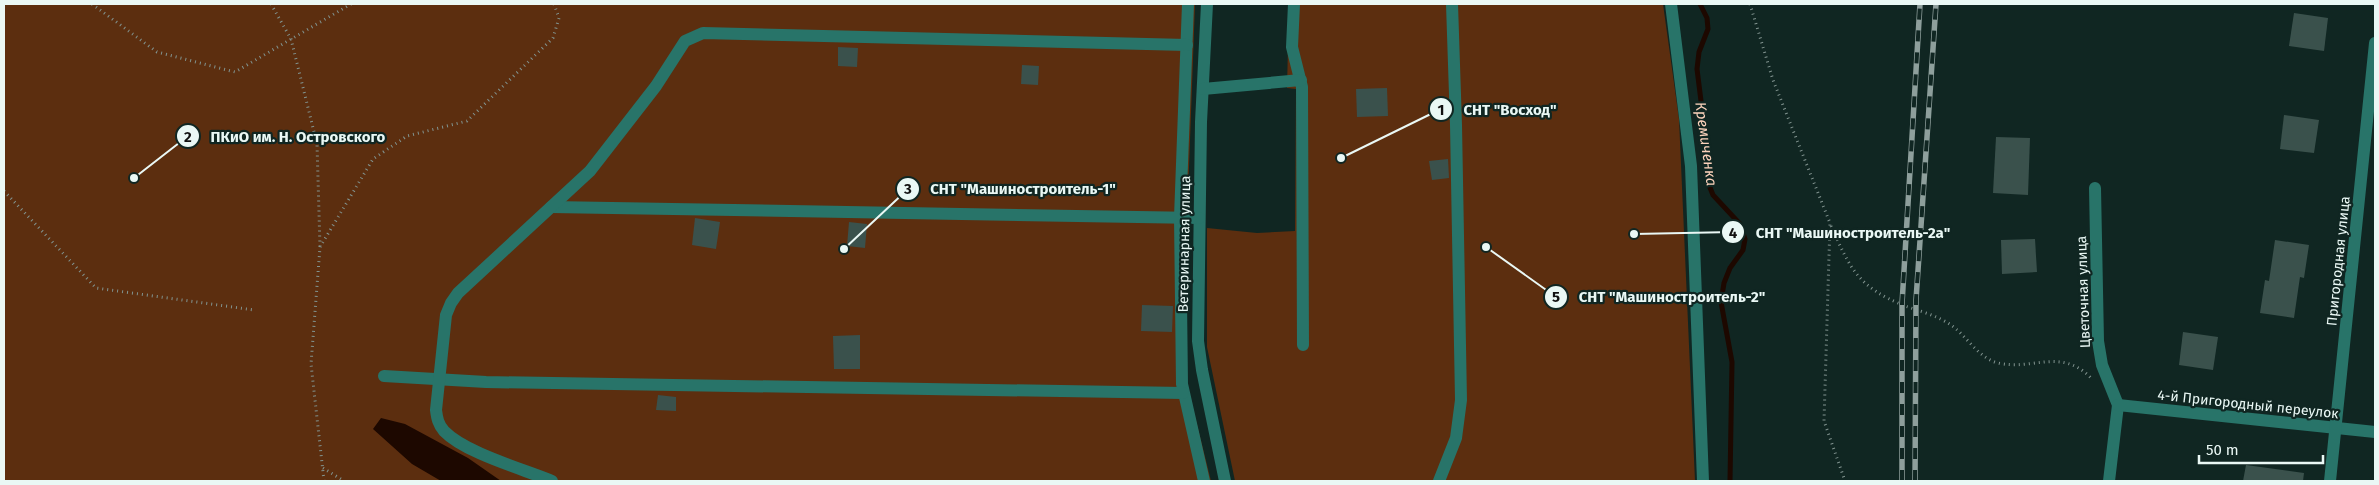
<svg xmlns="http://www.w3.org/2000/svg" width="2379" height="485" font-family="'Fira Sans',sans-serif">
	<rect width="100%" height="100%" fill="#102622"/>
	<g fill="#5c2e0f">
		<polygon points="4,4 1195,4 1187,222 1187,384 1211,481 4,481"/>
		<polygon points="1289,4 1663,4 1679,119 1695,481 1235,481 1207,347 1207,228 1257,233 1295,231 1296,89 1287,88"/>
	</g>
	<polygon fill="#1d0800" points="381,418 405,424 468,458 501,481 530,481 441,481 412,464 373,429"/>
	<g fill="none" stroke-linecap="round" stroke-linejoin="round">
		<polyline stroke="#1d0800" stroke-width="5" points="1700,4 1707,18 1708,29 1699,52 1697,69 1707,149 1709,185 1713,195 1740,224 1745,239 1743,250 1730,268 1724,283 1721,302 1732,362 1730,481"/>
	</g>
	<g fill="#3a514c">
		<polygon points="2294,13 2328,18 2324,51 2289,46"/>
		<polygon points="838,47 858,48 857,67 838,66"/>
		<polygon points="1022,65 1039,66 1038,85 1021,84"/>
		<polygon points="1387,88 1388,116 1357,117 1356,89"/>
		<polygon points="2284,115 2319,120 2314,153 2280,149"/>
		<polygon points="1996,137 2030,138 2028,195 1993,193"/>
		<polygon points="1448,159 1449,178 1432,180 1429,161"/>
		<polygon points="695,218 720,222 716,249 692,245"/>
		<polygon points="849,222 867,224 865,248 847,246"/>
		<polygon points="2035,239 2037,272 2002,274 2001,240"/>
		<polygon points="2275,240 2309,245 2304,278 2300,277 2294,318 2260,313 2265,280 2269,281"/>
		<polygon points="1142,305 1173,306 1172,332 1141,331"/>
		<polygon points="2183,332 2218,337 2213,370 2179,365"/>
		<polygon points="860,335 860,369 834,369 833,336"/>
		<polygon points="658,395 676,397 676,411 656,410"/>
		<polygon points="2246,465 2304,473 2303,481 2243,481"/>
	</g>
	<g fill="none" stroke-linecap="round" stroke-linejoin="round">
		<g stroke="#829490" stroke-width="3" stroke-dasharray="1 4" stroke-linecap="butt">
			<polyline points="92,4 157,52 235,72 351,4"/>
			<polyline points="271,4 291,39 317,144 320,247"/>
			<polyline points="1750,4 1773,80 1830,223 1824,421 1845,481"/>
			<polyline points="4,191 96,288 254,310"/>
			<path d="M 1831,226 C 1851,270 1858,287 1905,306 C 1920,311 1938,316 1951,325 C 1967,336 1978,358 1998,363 C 2033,371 2061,347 2091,378"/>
			<polyline points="323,468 344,481"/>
			<polyline points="324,481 311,364 320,247 373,159 407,136 467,121 553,38 559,18 554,4"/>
		</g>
		<g stroke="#287469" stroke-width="12">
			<polyline points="1188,4 1180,217 1182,384 1204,481"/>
			<polyline points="1207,4 1201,122 1198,341 1202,370 1225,481"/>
			<polyline points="1294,4 1292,47 1302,87 1303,345"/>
			<polyline points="1671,4 1691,166 1703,481"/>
			<polyline points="1203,89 1301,80"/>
			<polyline points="2095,188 2098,341 2102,365 2118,405 2109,481"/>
			<polyline points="551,207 1199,218"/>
			<polyline points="384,376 486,382 1183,393"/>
			<polyline points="2118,405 2375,432"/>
			<path d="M 552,481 C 523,469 465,453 444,431 C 438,424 437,418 436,410 L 446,315 L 451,303 L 458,293 L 590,171 L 656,86 L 685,41 L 703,33 L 1187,45"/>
			<polyline points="1439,481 1456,438 1461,400 1456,125 1452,4"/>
			<polyline points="2330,481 2375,43"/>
		</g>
		<g stroke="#8e9f9c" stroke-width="5.5">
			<g id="rail">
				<polyline points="1902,481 1902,304 1920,4"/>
				<polyline points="1915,481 1916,300 1936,4"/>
			</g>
		</g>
		<use href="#rail" stroke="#102622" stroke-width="4" stroke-dasharray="11" stroke-linecap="butt"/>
	</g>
	<g text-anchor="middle" stroke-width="4.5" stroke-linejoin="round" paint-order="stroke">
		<g font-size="14" fill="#eaf8f5" stroke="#102622">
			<text transform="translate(1184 244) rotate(-89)" y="5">Ветеринарная улица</text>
			<text transform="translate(2338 261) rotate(-84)" y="5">Пригородная улица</text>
			<text transform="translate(2083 292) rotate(-92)" y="5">Цветочная улица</text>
			<text transform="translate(2248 404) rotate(6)" y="5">4-й Пригородный переулок</text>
		</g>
		<g font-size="15" font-style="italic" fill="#fbd2bb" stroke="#102622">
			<text transform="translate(1706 144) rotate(82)" y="5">Кремиченка</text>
		</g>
	</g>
	<path fill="none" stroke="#eaf8f5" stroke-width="2" d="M1341 158L1441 109M134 178L188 136M844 249L908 189M1634 234L1733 232M1486 247L1556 297"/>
	<g fill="#eaf8f5" stroke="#102622" stroke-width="2">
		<circle cx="1341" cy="158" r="5"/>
		<circle cx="134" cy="178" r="5"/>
		<circle cx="844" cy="249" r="5"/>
		<circle cx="1634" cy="234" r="5"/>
		<circle cx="1486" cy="247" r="5"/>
		<circle cx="1441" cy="109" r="12"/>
		<circle cx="188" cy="136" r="12"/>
		<circle cx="908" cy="189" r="12"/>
		<circle cx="1733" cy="232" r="12"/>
		<circle cx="1556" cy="297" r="12"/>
	</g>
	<g font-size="15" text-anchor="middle" font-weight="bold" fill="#111">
		<text x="1441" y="115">1</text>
		<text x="188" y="142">2</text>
		<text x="908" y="194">3</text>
		<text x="1733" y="238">4</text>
		<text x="1556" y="302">5</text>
	</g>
	<g font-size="15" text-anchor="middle" font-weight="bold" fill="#eaf8f5" stroke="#102622" stroke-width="4.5" stroke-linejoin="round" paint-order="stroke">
		<text x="1510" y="115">СНТ "Восход"</text>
		<text x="298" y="142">ПКиО им. Н. Островского</text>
		<text x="1023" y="194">СНТ "Машиностроитель-1"</text>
		<text x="1853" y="238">СНТ "Машиностроитель-2а"</text>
		<text x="1672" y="302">СНТ "Машиностроитель-2"</text>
	</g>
	<rect width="2379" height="485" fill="none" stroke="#eaf8f5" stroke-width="10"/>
	<path d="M2199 455v8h124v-8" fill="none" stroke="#eaf8f5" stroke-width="2.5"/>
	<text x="2206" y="455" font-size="15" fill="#eaf8f5" stroke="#102622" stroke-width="4" paint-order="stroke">50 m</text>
</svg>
